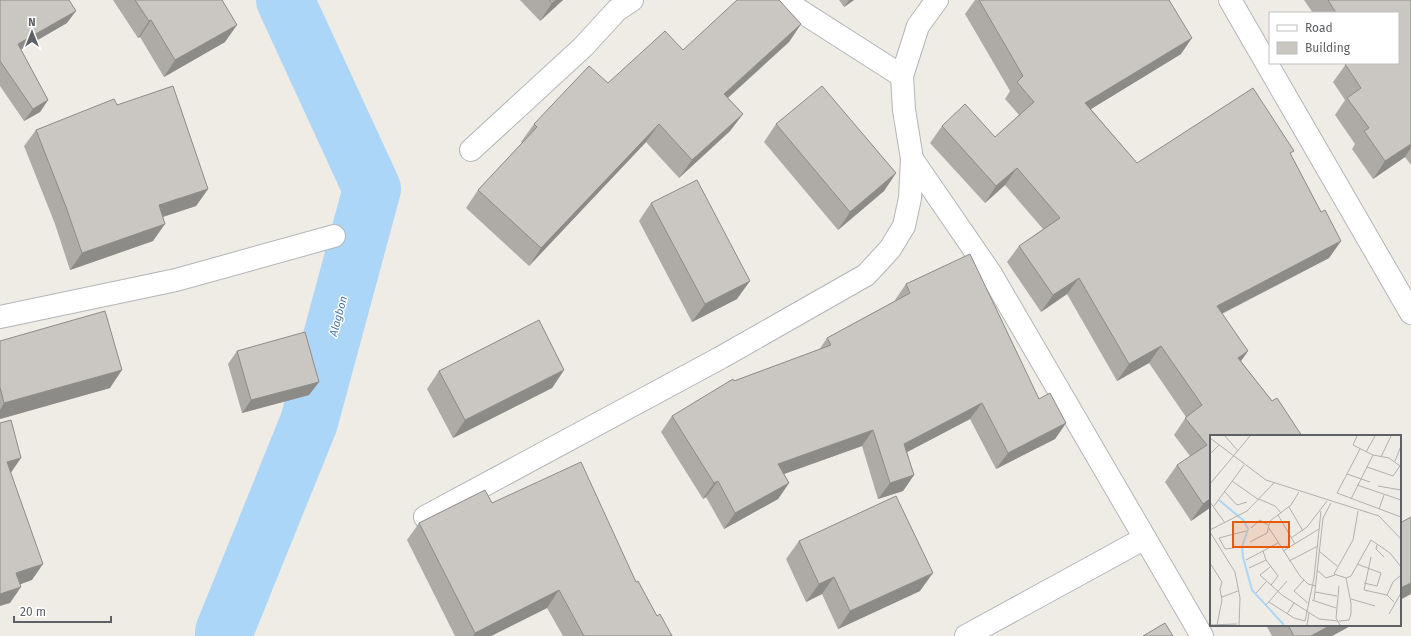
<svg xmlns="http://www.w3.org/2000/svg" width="1411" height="636" font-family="'Fira Sans',sans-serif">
	<rect width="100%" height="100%" fill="#eeece5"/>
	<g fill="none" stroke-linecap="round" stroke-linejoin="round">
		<polyline stroke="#acd6f8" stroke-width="58" points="224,636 224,632 309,422 372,189 285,0"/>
		<g stroke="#b2b5b9" stroke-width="24">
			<g id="street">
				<polyline points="783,0 902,76"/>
				<polyline points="1230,0 1411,313"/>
				<polyline points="471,150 583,47 617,10 632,0"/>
				<polyline points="912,159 991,274 1202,636"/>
				<polyline points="0,317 176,280 334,236"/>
				<polyline points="425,517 720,358 866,275 890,249 904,226 910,198 912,159 904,110 902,76 918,26 937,0"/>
				<polyline points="966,636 1145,538"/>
			</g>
		</g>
		<use href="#street" stroke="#fff" stroke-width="22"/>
	</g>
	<g fill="#aeaba7">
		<polygon points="0,0 67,23 21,50 48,100 40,112 24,121 0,86"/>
		<polygon points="113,0 222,0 225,42 164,77 140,37 138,38"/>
		<polygon points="520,0 563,0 540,21"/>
		<polygon points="839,0 854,0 844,7"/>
		<polygon points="975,0 1169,0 1181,54 1091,109 1137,163 1291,155 1321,212 1341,241 1329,258 1222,314 1248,351 1241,361 1272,401 1302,436 1211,436 1211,507 1191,521 1165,482 1177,465 1190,456 1174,435 1186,417 1149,363 1117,381 1067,294 1041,312 1007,262 1019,246 1043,229 1005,185 985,203 930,143 942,126 995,137 1019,115 1005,99 1010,91 965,14"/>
		<polygon points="1304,0 1411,0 1411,165 1405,157 1373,179 1352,149 1355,144 1335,115 1345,100 1333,82 1346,64 1345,63 1398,63 1398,13 1313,13"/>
		<polygon points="801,24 789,42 728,98 743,114 730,131 679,178 646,142 529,266 466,208 478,190 522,143 521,142 534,124 608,83 683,50"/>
		<polygon points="117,105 208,189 196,206 163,217 153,241 70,270 55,224 24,146 36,130"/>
		<polygon points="776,124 896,173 884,191 838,230 764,142"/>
		<polygon points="651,203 737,299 692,322 639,221"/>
		<polygon points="906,284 1039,399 1066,423 1055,439 996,469 970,419 907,452 914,475 903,491 878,499 862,446 784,474 789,483 778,499 724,529 706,497 703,499 661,432 672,416 734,381 819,350 827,338 895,301 895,300"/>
		<polygon points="0,341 110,388 0,419"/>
		<polygon points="237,351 319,382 309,395 242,413 228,364"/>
		<polygon points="564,370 552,388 453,438 427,389 439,371"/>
		<polygon points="492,503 636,582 657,616 672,636 563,636 547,608 491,636 455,636 407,540 419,523"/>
		<polygon points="799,541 920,591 838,629 822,594 806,602 786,559"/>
		<polygon points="1266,625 1352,625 1332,636 1272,636"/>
	</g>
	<g fill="#8d8b88">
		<polygon points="556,0 563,0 540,21 552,3"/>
		<polygon points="849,0 854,0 844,7"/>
		<polygon points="76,11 67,23 9,56 18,44"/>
		<polygon points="151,20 140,37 138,38 149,21"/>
		<polygon points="801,24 789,42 712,112 724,94"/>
		<polygon points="237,25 225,42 164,77 175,60"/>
		<polygon points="1192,38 1181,54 1073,120 1085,103"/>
		<polygon points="48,100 40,112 24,121 33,109"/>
		<polygon points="743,114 730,131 679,178 692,160"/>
		<polygon points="659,124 646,142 529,266 541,248"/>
		<polygon points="1411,144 1411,148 1405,157 1373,179 1385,161"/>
		<polygon points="1017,168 1005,185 985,203 996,186"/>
		<polygon points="896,173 884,191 838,230 850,212"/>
		<polygon points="208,189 196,206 147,222 159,205"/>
		<polygon points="165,224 153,241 70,270 82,253"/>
		<polygon points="1341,241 1329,258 1205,322 1217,306"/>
		<polygon points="1079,278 1067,294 1041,312 1053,295"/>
		<polygon points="750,281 737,299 692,322 705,304"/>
		<polygon points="1161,346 1149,363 1117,381 1129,364"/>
		<polygon points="1248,351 1236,368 1238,358"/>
		<polygon points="122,370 110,388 0,419 0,410 4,403"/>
		<polygon points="564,370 552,388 453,438 465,420"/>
		<polygon points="319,382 309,395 242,413 251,400"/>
		<polygon points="982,403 970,419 892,460 904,444"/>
		<polygon points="1066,423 1055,439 996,469 1008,453"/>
		<polygon points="873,430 862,446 767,480 778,464"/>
		<polygon points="21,458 10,474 7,462"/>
		<polygon points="914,475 903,491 878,499 890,483"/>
		<polygon points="718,481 706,497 703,499 714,483"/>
		<polygon points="789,483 778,499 724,529 735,513"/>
		<polygon points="1211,498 1211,507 1191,521 1203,504"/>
		<polygon points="43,564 32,580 5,590 16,573"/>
		<polygon points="933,573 920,591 838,629 850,611"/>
		<polygon points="834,577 822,594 806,602 819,584"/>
		<polygon points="1411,583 1411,594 1400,600 1400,588"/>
		<polygon points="21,587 10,603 0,606 0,594"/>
		<polygon points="559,590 547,608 491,636 473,636 475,633"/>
		<polygon points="1331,625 1352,625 1332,636 1311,636"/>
	</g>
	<g fill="#cac7c2" stroke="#8d8b88">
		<polygon points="0,0 69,0 76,11 18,44 48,100 33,109 0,61"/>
		<polygon points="135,0 222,0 237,25 175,60 151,20 149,21"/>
		<polygon points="549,0 556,0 552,3"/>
		<polygon points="737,0 779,0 801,24 724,94 743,114 692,160 659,124 541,248 478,190 537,127 534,124 589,66 608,83 665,31 683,50"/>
		<polygon points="979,0 1169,0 1192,38 1085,103 1137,163 1253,88 1294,151 1290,153 1321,212 1325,210 1341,241 1217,306 1248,351 1238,358 1272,401 1277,398 1302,436 1211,436 1211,498 1203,504 1177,465 1207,445 1185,418 1202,405 1161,346 1129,364 1079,278 1053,295 1019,246 1060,218 1017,168 996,186 942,126 965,104 995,137 1034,102 1017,82 1023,76"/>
		<polygon points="1328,0 1411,0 1411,144 1385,161 1364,131 1369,128 1347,98 1361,88 1345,64 1347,63 1398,63 1398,13 1336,13"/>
		<polygon points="173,86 208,189 159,205 165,224 82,253 66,207 36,130 114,99 117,105"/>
		<polygon points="822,86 896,173 850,212 776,124"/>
		<polygon points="697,180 750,281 705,304 651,203"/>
		<polygon points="970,254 1039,399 1050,393 1066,423 1008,453 982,403 904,444 914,475 890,483 873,430 778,464 789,483 735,513 718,481 714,483 672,416 733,379 734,381 831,345 827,338 910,293 906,284"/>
		<polygon points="105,311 122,370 4,403 0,387 0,341"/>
		<polygon points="539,320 564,370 465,420 439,371"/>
		<polygon points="305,332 319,382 251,400 237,351"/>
		<polygon points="11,420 21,458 7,462 43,564 16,573 21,587 0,594 0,423"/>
		<polygon points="581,462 636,582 638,581 657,616 660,614 672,636 584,636 559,590 475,633 419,523 485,490 492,503"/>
		<polygon points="896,496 933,573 850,611 834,577 819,584 799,541"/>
		<polygon points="1411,517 1411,583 1400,588 1400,523"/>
		<polygon points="1165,623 1173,636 1143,636"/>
		<polygon points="1288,625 1331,625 1311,636 1294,636"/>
	</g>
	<g text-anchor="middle" stroke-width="3" stroke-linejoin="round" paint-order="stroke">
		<g font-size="11" font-style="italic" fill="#4a78a8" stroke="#fff">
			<text transform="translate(338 316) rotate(-75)" y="4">Alagbon</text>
		</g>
	</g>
	<g transform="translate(1210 435)">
		<rect width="191" height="191" fill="#eeece5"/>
		<path fill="none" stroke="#acd6f8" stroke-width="2" d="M 9,65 L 34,86 L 38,94 L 32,112 L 33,122 L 42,155 L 74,190"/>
		<path fill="none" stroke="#b0b0ad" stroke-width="1" d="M 15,1 L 28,16M 147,1 L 143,10 L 163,20 L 179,23 L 190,31 L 183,41 L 157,32M 0,3 L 56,45 L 169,81 L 191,104M 150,14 L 127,58 L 191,82M 156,17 L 165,1M 0,19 L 9,10M 171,22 L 181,1M 185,26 L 191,11M 137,39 L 160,47M 22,46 L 49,65M 0,49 L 40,1M 147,50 L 191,65M 168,51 L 191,55M 14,56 L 27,70 L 37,67M 49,64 L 65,71 L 71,78M 141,64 L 163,20M 0,67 L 15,88M 4,71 L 34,30M 79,72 L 93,96M 169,74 L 174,60M 148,76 L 143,105 L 124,139 L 136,143 L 141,141 L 161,105 L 180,118 L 191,132M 68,80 L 85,109M 41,93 L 50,85 L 58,90M 59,93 L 90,141 L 98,149 L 106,151M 0,95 L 37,76 L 64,48M 0,97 L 25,137 L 30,163 L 29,190M 81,103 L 97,92 L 117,66M 40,107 L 57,98 L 60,86 L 81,70 L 89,57M 167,110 L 166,114 L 174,122M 24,113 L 15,114 L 9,103 L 36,96M 73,116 L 109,94M 109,116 L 127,131M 161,122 L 154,155 L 177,160 L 184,167M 36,125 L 68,108M 56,125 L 68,141 L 61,150M 79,126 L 108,111M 0,128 L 12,147 L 10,154 L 12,165 L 7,190M 147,129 L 171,138 L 167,151 L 154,148M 60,132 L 50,140 L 72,160 L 109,184 L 128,186M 39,133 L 56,125 L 53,116M 107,135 L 116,143 L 125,140M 94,145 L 84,156 L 99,169M 129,151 L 126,183 L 130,190M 105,157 L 127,161M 46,158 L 56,147M 177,160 L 183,147 L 191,140M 12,162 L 28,156M 141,164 L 165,171M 102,165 L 126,173M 104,165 L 113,83 L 121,68M 59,167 L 84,183 L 95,186 L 104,143 L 111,76M 56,170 L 77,146M 77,179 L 84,168M 179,179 L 191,158M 129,186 L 139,185 L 141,179 L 141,168 L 136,143M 0,190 L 27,189M 97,190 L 99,178"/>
		<path fill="#e8590c" fill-opacity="0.15" stroke="#e8590c" stroke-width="2" d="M 23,87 L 79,87 L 79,112 L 23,112 Z"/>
		<rect width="191" height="191" fill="none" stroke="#5d6064" stroke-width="2"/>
	</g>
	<rect x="1269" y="12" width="130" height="52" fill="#ffffff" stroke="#bebfc1"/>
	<rect x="1277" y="25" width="20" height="6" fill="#ffffff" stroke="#bebfc1"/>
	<text x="1305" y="32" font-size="12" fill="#5d6064">Road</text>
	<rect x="1277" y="42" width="20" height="12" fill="#cac7c2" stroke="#bebfc1"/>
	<text x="1305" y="52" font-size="12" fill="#5d6064">Building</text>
	<g transform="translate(32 32)" stroke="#ffffff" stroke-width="3" paint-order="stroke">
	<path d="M0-3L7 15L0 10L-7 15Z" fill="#5d6064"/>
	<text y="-6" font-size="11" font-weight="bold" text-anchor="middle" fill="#5d6064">N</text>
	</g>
	<path d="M14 616v6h97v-6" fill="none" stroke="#5d6064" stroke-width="2"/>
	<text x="20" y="616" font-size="12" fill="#5d6064" stroke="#ffffff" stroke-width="3" paint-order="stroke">20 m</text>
</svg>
